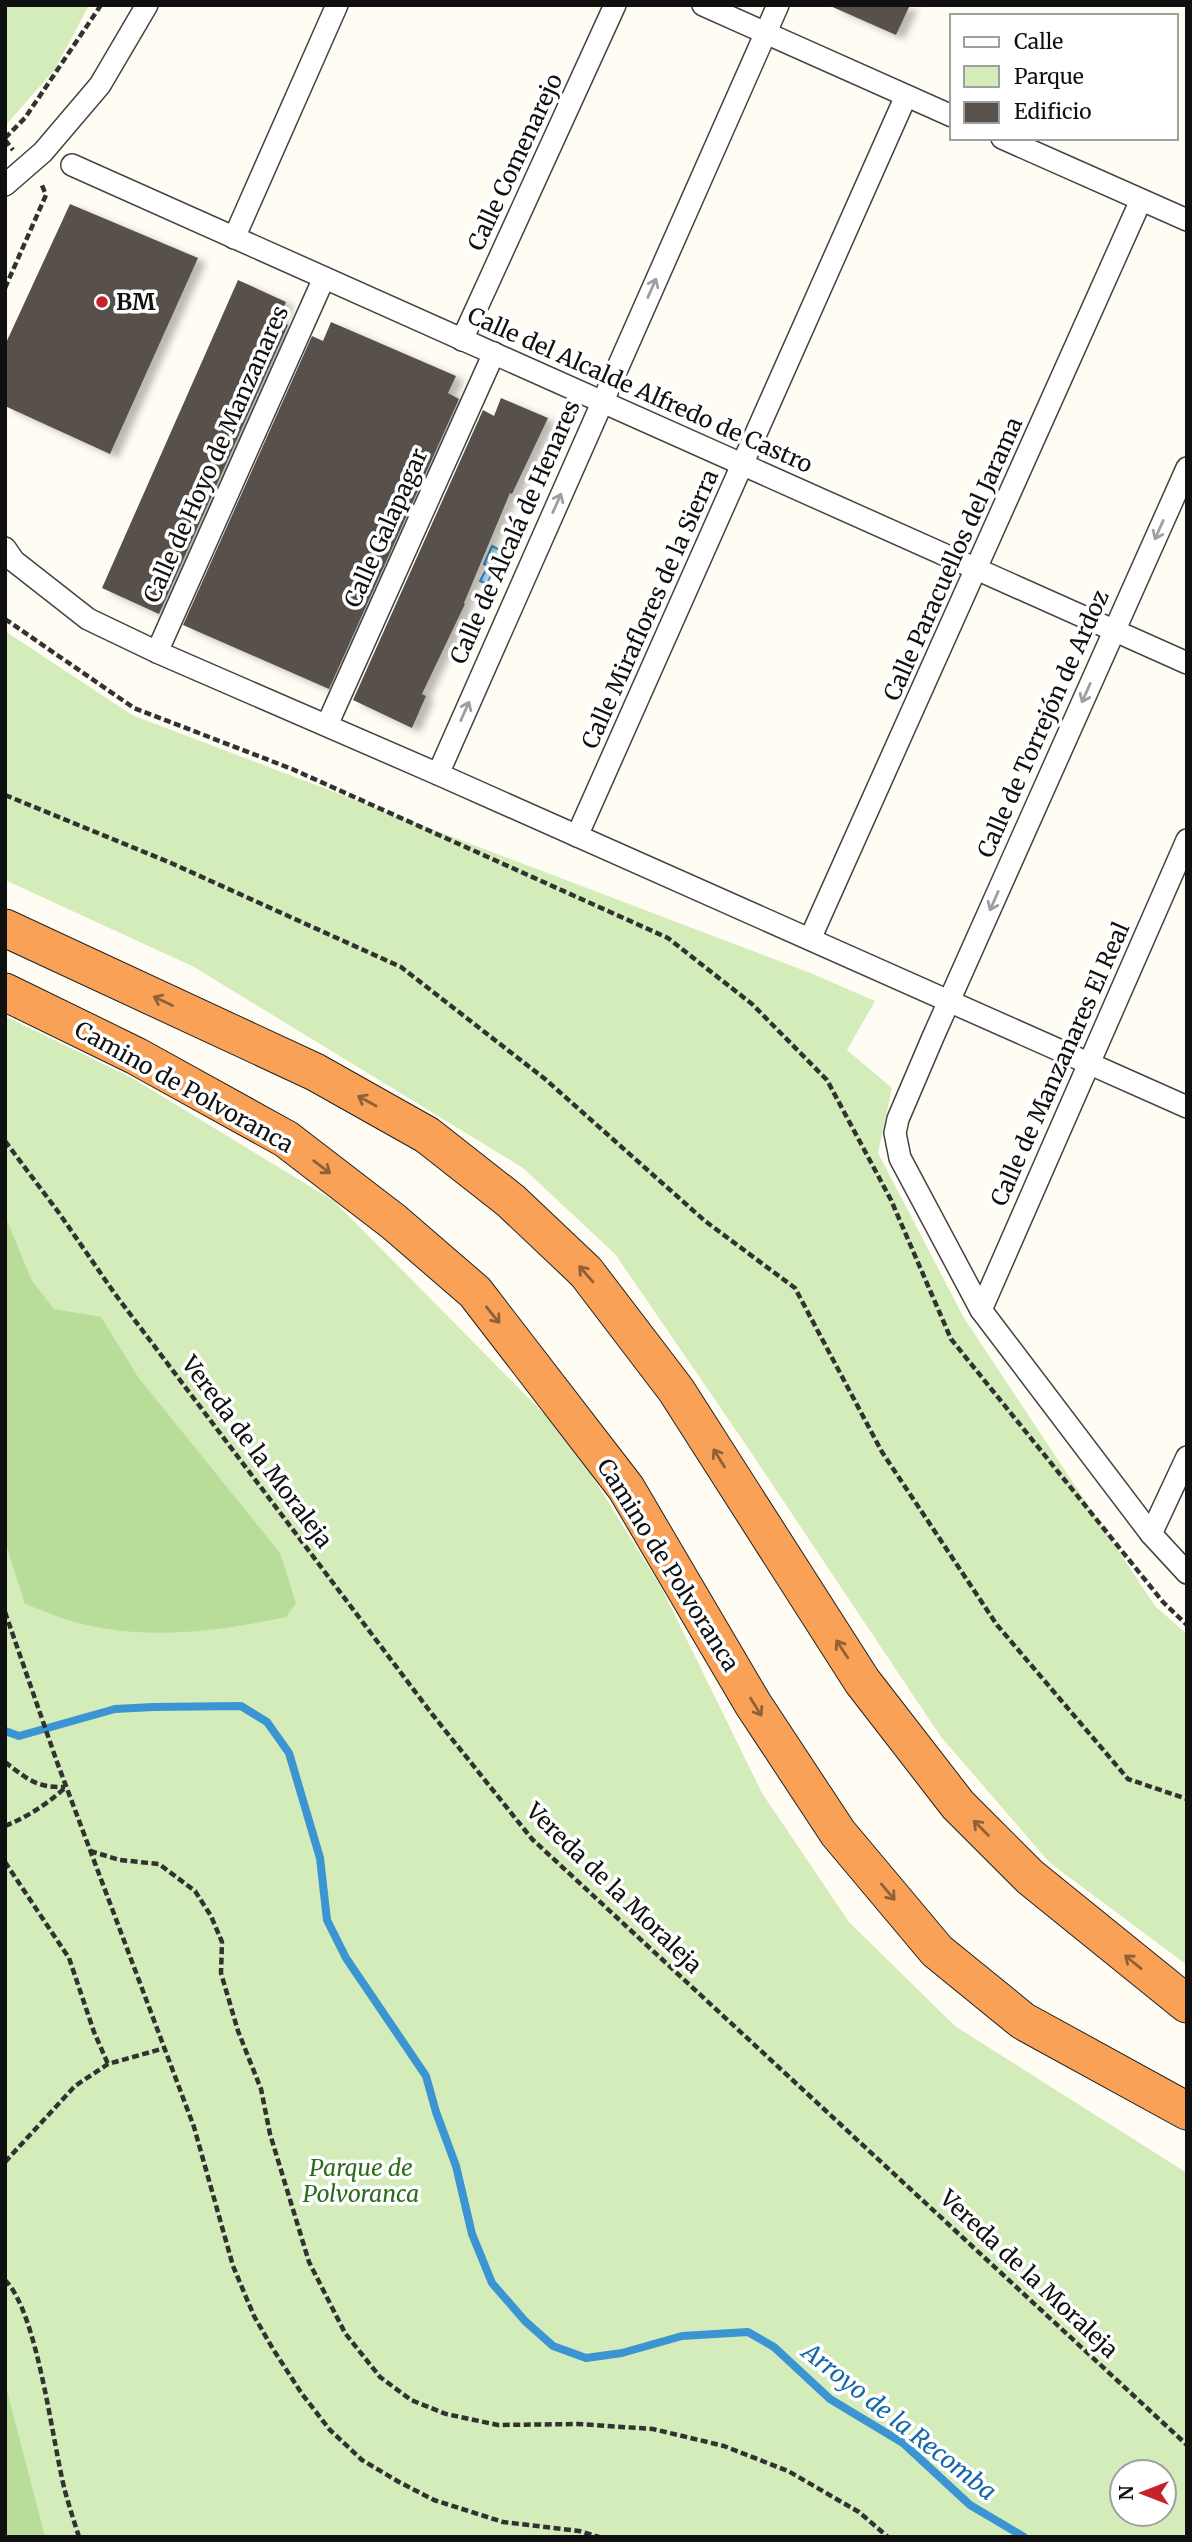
<svg xmlns="http://www.w3.org/2000/svg" width="1192" height="2542" font-family="Merriweather,serif">
	<defs>
		<filter id="shadow"><feDropShadow dx="8" dy="4.5" stdDeviation="3.5" flood-color="#0004"/></filter>
	</defs>
	<rect width="100%" height="100%" fill="#fffdf3"/>
	<g fill="#d4ecba" fill-rule="evenodd">
		<polygon points="5,5 89,5 55,69 5,126"/>
		<polygon points="5,631 132,715 813,974 875,1001 847,1050 892,1088 878,1153 964,1318 1155,1606 1187,1634 1187,1965 1050,1863 941,1737 746,1445 615,1254 523,1168 194,967 5,880"/>
		<path d="M 5,1016 L 132,1078 L 334,1201 L 570,1440 L 662,1589 L 762,1793 L 849,1922 L 955,2026 L 1187,2173 L 1187,2537 L 5,2537 ZM 1122,2472 L 1164,2472 L 1164,2514 L 1122,2514 Z"/>
	</g>
	<g fill="#b7dd99">
		<path d="M 5,1216 L 32,1281 L 54,1309 L 101,1317 L 138,1377 L 280,1553 L 296,1603 L 286,1617 C 221,1631 152,1640 87,1625 C 66,1621 45,1611 25,1604 L 5,1542 Z"/>
		<polygon points="5,2383 45,2537 5,2537"/>
	</g>
	<polygon fill="#b6dff8" stroke="#3a95d2" stroke-width="2" points="492,546 502,551 487,584 480,581 488,566 484,564"/>
	<g fill="none" stroke-linecap="round" stroke-linejoin="round">
		<polyline stroke="#3a95d2" stroke-width="8" points="5,1731 19,1736 115,1709 153,1707 241,1706 267,1722 289,1753 320,1858 327,1920 346,1958 426,2076 436,2112 456,2166 472,2234 492,2283 525,2321 553,2346 586,2358 622,2353 682,2336 748,2332 774,2347 830,2399 903,2443 970,2505 1024,2537"/>
	</g>
	<g fill="#59514c" filter="url(#shadow)">
		<polygon points="828,5 910,5 896,35"/>
		<polygon points="70,204 198,258 110,454 5,406 5,345"/>
		<polygon points="238,280 286,302 278,321 288,325 159,614 102,588"/>
		<polygon points="331,322 456,376 448,393 459,399 329,689 183,625 312,336 323,341"/>
		<polygon points="501,398 548,418 512,494 510,493 464,603 465,604 422,694 426,696 412,728 353,700 483,410 494,416"/>
	</g>
	<g fill="none" stroke-linecap="round" stroke-linejoin="round">
		<g stroke="#434343" stroke-width="24">
			<g id="street">
				<polyline points="703,5 952,116"/>
				<polyline points="1002,138 1187,220"/>
				<polyline points="72,165 1187,663"/>
				<polyline points="5,185 43,152 100,85 147,5"/>
				<polyline points="234,238 337,5"/>
				<polyline points="462,340 615,5"/>
				<polyline points="1187,468 933,1037 898,1119 895,1133 900,1158 981,1310 1151,1534 1187,1573"/>
				<polyline points="5,548 14,561 88,619 157,652 438,774 1187,1107"/>
				<polyline points="157,652 324,278"/>
				<polyline points="327,725 494,353"/>
				<polyline points="438,774 778,5"/>
				<polyline points="577,836 906,96"/>
				<polyline points="810,939 1141,200"/>
				<polyline points="981,1310 1187,840"/>
				<polyline points="1151,1534 1187,1457"/>
			</g>
		</g>
		<g stroke="#212121" stroke-width="39">
			<g id="highway">
				<polyline points="5,928 315,1072 427,1135 511,1201 586,1272 676,1390 862,1681 958,1805 1030,1877 1187,2004"/>
				<polyline points="5,992 136,1056 286,1139 394,1222 475,1292 626,1488 753,1704 838,1833 937,1951 1023,2021 1187,2111"/>
			</g>
		</g>
		<g stroke="#323232" stroke-width="4.5" stroke-dasharray="7 3.5" stroke-linecap="butt">
			<polyline points="5,138 25,118 101,5"/>
			<polyline points="5,140 13,150"/>
			<polyline points="5,288 46,195 41,183"/>
			<polyline points="5,619 134,708 292,769 668,938 752,1004 827,1080 891,1200 951,1339 1163,1602 1187,1625"/>
			<polyline points="5,795 171,863 401,967 545,1079 705,1221 795,1288 882,1452 997,1625 1128,1779 1187,1799"/>
			<polyline points="5,1141 59,1213 115,1294 432,1714 532,1839 1187,2445"/>
			<polyline points="5,1612 57,1762 194,2127 233,2266 254,2316 273,2349 302,2394 330,2430 362,2460 399,2482 434,2500 503,2522 579,2531 599,2537"/>
			<path d="M 5,1762 C 27,1779 37,1788 65,1787"/>
			<path d="M 5,1826 C 29,1816 47,1804 66,1787"/>
			<polyline points="90,1851 120,1860 159,1864 195,1891 211,1916 222,1942 221,1973 238,2031 261,2089 270,2134 309,2262 345,2333 380,2377 411,2400 446,2414 498,2425 578,2424 653,2429 724,2446 788,2471 859,2512 888,2537"/>
			<polyline points="5,1862 69,1958 94,2032 108,2064"/>
			<polyline points="5,2162 75,2086 108,2064 165,2048"/>
			<path d="M 5,2280 C 38,2313 52,2441 65,2491 C 69,2506 74,2521 79,2537"/>
		</g>
		<use href="#street" stroke="#fff" stroke-width="21"/>
		<use href="#highway" stroke="#f9a257" stroke-width="37"/>
	</g>
	<defs><path id="oneway-shaft" d="M-6 0H5M1.5-3L5.5 0L1.5 3" fill="none" stroke-width="1.6" stroke-linecap="round" stroke-linejoin="round" transform="scale(1.75)"/></defs>
	<g stroke="#9f9f9f">
		<use href="#oneway-shaft" transform="translate(652 288) rotate(-66)"/>
		<use href="#oneway-shaft" transform="translate(557 503) rotate(-66)"/>
		<use href="#oneway-shaft" transform="translate(1159 530) rotate(114)"/>
		<use href="#oneway-shaft" transform="translate(1086 693) rotate(114)"/>
		<use href="#oneway-shaft" transform="translate(465 711) rotate(-66)"/>
		<use href="#oneway-shaft" transform="translate(994 901) rotate(114)"/>
	</g>
	<g stroke="#906037">
		<use href="#oneway-shaft" transform="translate(163 1001) rotate(-155)"/>
		<use href="#oneway-shaft" transform="translate(367 1101) rotate(-151)"/>
		<use href="#oneway-shaft" transform="translate(322 1167) rotate(37)"/>
		<use href="#oneway-shaft" transform="translate(586 1274) rotate(-131)"/>
		<use href="#oneway-shaft" transform="translate(493 1315) rotate(51)"/>
		<use href="#oneway-shaft" transform="translate(719 1458) rotate(-122)"/>
		<use href="#oneway-shaft" transform="translate(842 1649) rotate(-123)"/>
		<use href="#oneway-shaft" transform="translate(756 1707) rotate(58)"/>
		<use href="#oneway-shaft" transform="translate(981 1828) rotate(-135)"/>
		<use href="#oneway-shaft" transform="translate(888 1892) rotate(50)"/>
		<use href="#oneway-shaft" transform="translate(1133 1962) rotate(-141)"/>
	</g>
	<circle fill="#c62229" stroke="#fff" stroke-width="2.5" cx="102" cy="302" r="7"/>
	<g text-anchor="middle" stroke-width="7" stroke-linejoin="round" paint-order="stroke">
		<g font-size="23" fill="#101010" stroke="#fff">
			<text transform="translate(515 162) rotate(-65)" y="8">Calle Comenarejo</text>
			<text transform="translate(640 390) rotate(24)" y="8">Calle del Alcalde Alfredo de Castro</text>
			<text transform="translate(216 454) rotate(-66)" y="8">Calle de Hoyo de Manzanares</text>
			<text transform="translate(386 528) rotate(-66)" y="8">Calle Galapagar</text>
			<text transform="translate(515 532) rotate(-66)" y="8">Calle de Alcalá de Henares</text>
			<text transform="translate(953 559) rotate(-66)" y="8">Calle Paracuellos del Jarama</text>
			<text transform="translate(650 609) rotate(-66)" y="8">Calle Miraflores de la Sierra</text>
			<text transform="translate(1043 724) rotate(-66)" y="8">Calle de Torrejón de Ardoz</text>
			<text transform="translate(1060 1064) rotate(-66)" y="8">Calle de Manzanares El Real</text>
			<text transform="translate(184 1087) rotate(29)" y="8">Camino de Polvoranca</text>
			<text transform="translate(257 1452) rotate(53)" y="8">Vereda de la Moraleja</text>
			<text transform="translate(668 1565) rotate(58)" y="8">Camino de Polvoranca</text>
			<text transform="translate(614 1888) rotate(44)" y="8">Vereda de la Moraleja</text>
			<text transform="translate(1029 2274) rotate(43)" y="8">Vereda de la Moraleja</text>
		</g>
		<g font-size="23" font-weight="bold" fill="#101010" stroke="#fff" text-anchor="start">
			<text x="116" y="310">BM</text>
		</g>
		<g font-size="23" font-style="italic" fill="#2d6b1d" stroke="#fff">
			<text x="361" y="2176">Parque de<tspan x="361" dy="26">Polvoranca</tspan></text>
		</g>
		<g font-size="24" font-style="italic" fill="#1366a8" stroke="#fff">
			<text transform="translate(899 2422) rotate(38)" y="8">Arroyo de la Recomba</text>
		</g>
	</g>
	<rect width="1192" height="2542" fill="none" stroke="#101010" stroke-width="14"/>
	<rect x="950" y="14" width="228" height="126" fill="#ffffff" stroke="#9f9f9f" stroke-width="2"/>
	<rect x="964" y="37" width="35" height="10" fill="#ffffff" stroke="#9f9f9f" stroke-width="2"/>
	<text x="1014" y="49" font-size="21" fill="#101010">Calle</text>
	<rect x="964" y="66" width="35" height="21" fill="#d4ecba" stroke="#9f9f9f" stroke-width="2"/>
	<text x="1014" y="84" font-size="21" fill="#101010">Parque</text>
	<rect x="964" y="102" width="35" height="21" fill="#59514c" stroke="#9f9f9f" stroke-width="2"/>
	<text x="1014" y="119" font-size="21" fill="#101010">Edificio</text>
	<g transform="translate(1143 2493) rotate(270)"><circle r="33" fill="#ffffff" stroke="#9f9f9f" stroke-width="2"/>
	<path d="M0-5L12 26L0 18L-12 26Z" fill="#c62229"/>
	<text y="-10" font-size="19" font-weight="bold" text-anchor="middle" fill="#101010">N</text>
	</g>
</svg>
